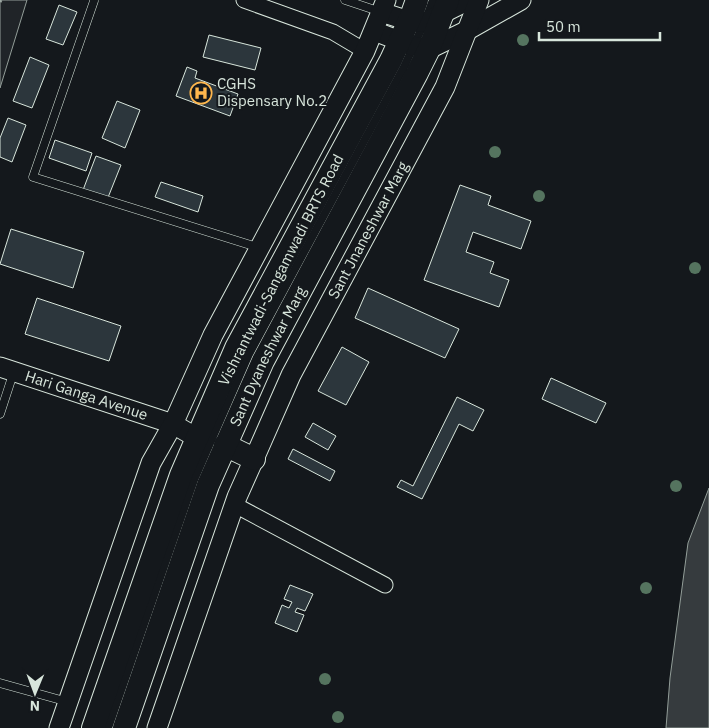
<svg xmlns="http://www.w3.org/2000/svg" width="709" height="728" font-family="'IBM Plex Sans',sans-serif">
	<rect width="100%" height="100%" fill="#14181c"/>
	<polygon fill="#202428" stroke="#939e99" points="0,0 27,0 0,88"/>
	<polygon fill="#363b3e" stroke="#939e99" points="709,488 709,728 666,728 670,678 688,543"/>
	<g fill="#2c363c" stroke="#d8e6dc">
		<polygon points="59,5 77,12 63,45 46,39"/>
		<polygon points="209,35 261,48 255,70 203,57"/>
		<polygon points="30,57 49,65 32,108 13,101"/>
		<polygon points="187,67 197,71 195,78 238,94 230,116 176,96"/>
		<polygon points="117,101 140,110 125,148 102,138"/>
		<polygon points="8,118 26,125 12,162 0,157 0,138"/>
		<polygon points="55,140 92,153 86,171 49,158"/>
		<polygon points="96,156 121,165 107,200 83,190"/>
		<polygon points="161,182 203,196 198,212 155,197"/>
		<polygon points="460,185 491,196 488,205 531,221 521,249 473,232 466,252 494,262 490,273 509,280 499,307 424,280"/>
		<polygon points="11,229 84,252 73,288 0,264"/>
		<polygon points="368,288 459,329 445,358 355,318"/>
		<polygon points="37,298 121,326 109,361 25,334"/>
		<polygon points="342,347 369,362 346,405 318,391"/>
		<polygon points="551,378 606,403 596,423 542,399"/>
		<polygon points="457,397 484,410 473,431 459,424 422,499 397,487 401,480 413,486"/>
		<polygon points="313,423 336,436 328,450 305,437"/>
		<polygon points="293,449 335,471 330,481 288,459"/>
		<polygon points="290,585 313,594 305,611 297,608 295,612 304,615 297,632 275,623 282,605 289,608 292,602 284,599"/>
	</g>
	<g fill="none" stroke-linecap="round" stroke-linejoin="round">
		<g stroke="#d8e6dc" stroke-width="9">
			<g id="service">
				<polyline points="345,0 381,12"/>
				<polyline points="94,1 33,177 260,248"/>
				<polyline points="0,414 14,371"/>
				<polyline points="0,683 68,702"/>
				<polyline points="108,728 194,480 249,354 404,67 426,19 433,0"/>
			</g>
		</g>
		<g stroke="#d8e6dc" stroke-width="17">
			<g id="minor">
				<polyline points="244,0 333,32 365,51"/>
				<polyline points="235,505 385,585"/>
			</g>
		</g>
		<g stroke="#d8e6dc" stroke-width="21">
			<g id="tertiary">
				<polyline points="381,12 409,21 425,22 469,0"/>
				<polyline points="374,31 413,46 429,49 466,31 521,0"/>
				<path id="s1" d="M 0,367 L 173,424 L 197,438"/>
				<polyline points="59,728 151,463 173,424 213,335 365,51 386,0"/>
				<path id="s2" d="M 157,728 L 237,497 L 254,459 L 291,375 L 445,87 L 479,0"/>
			</g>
		</g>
		<g stroke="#d8e6dc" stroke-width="24">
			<g id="primary">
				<polyline points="225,445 254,459"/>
				<polyline points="93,728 181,475 236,348 391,60 412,14 417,0"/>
				<path id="s3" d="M 124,728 L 208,485 L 263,361 L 417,73 L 429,49 L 448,0"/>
			</g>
		</g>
		<polyline stroke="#9da8a2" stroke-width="3" stroke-dasharray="4 2.5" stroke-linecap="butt" points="0,2 1,0"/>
		<use href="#service" stroke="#14181c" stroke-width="8"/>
		<use href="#minor" stroke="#14181c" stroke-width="15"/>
		<use href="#tertiary" stroke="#14181c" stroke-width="19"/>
		<use href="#primary" stroke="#14181c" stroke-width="22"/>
	</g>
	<g fill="#55745f">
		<circle cx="523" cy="40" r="6"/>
		<circle cx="495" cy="152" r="6"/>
		<circle cx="539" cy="196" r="6"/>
		<circle cx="695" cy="268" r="6"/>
		<circle cx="676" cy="486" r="6"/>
		<circle cx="646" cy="588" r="6"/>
		<circle cx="325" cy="679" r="6"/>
		<circle cx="338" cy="717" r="6"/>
	</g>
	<defs>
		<g id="hospital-ring" transform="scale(1.125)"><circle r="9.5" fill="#14181c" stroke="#ffb74d" stroke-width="1.5"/><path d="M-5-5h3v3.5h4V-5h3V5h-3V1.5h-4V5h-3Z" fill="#ffb74d"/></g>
	</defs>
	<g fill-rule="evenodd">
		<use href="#hospital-ring" x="201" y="93"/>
	</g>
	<g text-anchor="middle" stroke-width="4" stroke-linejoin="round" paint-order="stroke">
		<g font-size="15" fill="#d8e6dc" stroke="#14181c" text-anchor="start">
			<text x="217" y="89">CGHS<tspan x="217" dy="17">Dispensary No.2</tspan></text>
		</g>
		<g font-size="15" fill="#d8e6dc" stroke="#14181c">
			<text dy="5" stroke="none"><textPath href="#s2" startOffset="542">Sant Jnaneshwar Marg</textPath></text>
			<text transform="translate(281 270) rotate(-63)" y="5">Vishrantwadi-Sangamwadi BRTS Road</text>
			<text dy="5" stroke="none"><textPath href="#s3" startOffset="399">Sant Dyaneshwar Marg</textPath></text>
			<text dy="5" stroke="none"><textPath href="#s1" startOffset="91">Hari Ganga Avenue</textPath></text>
		</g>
	</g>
	<g transform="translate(35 693) rotate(181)" stroke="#14181c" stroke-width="4" paint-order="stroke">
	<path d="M0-4L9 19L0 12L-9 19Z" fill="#d8e6dc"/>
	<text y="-8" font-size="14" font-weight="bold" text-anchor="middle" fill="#d8e6dc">N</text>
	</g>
	<path d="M539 32v8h121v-8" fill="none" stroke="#d8e6dc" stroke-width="2.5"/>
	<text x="546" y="32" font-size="15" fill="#d8e6dc" stroke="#14181c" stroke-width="4" paint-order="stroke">50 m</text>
</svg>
